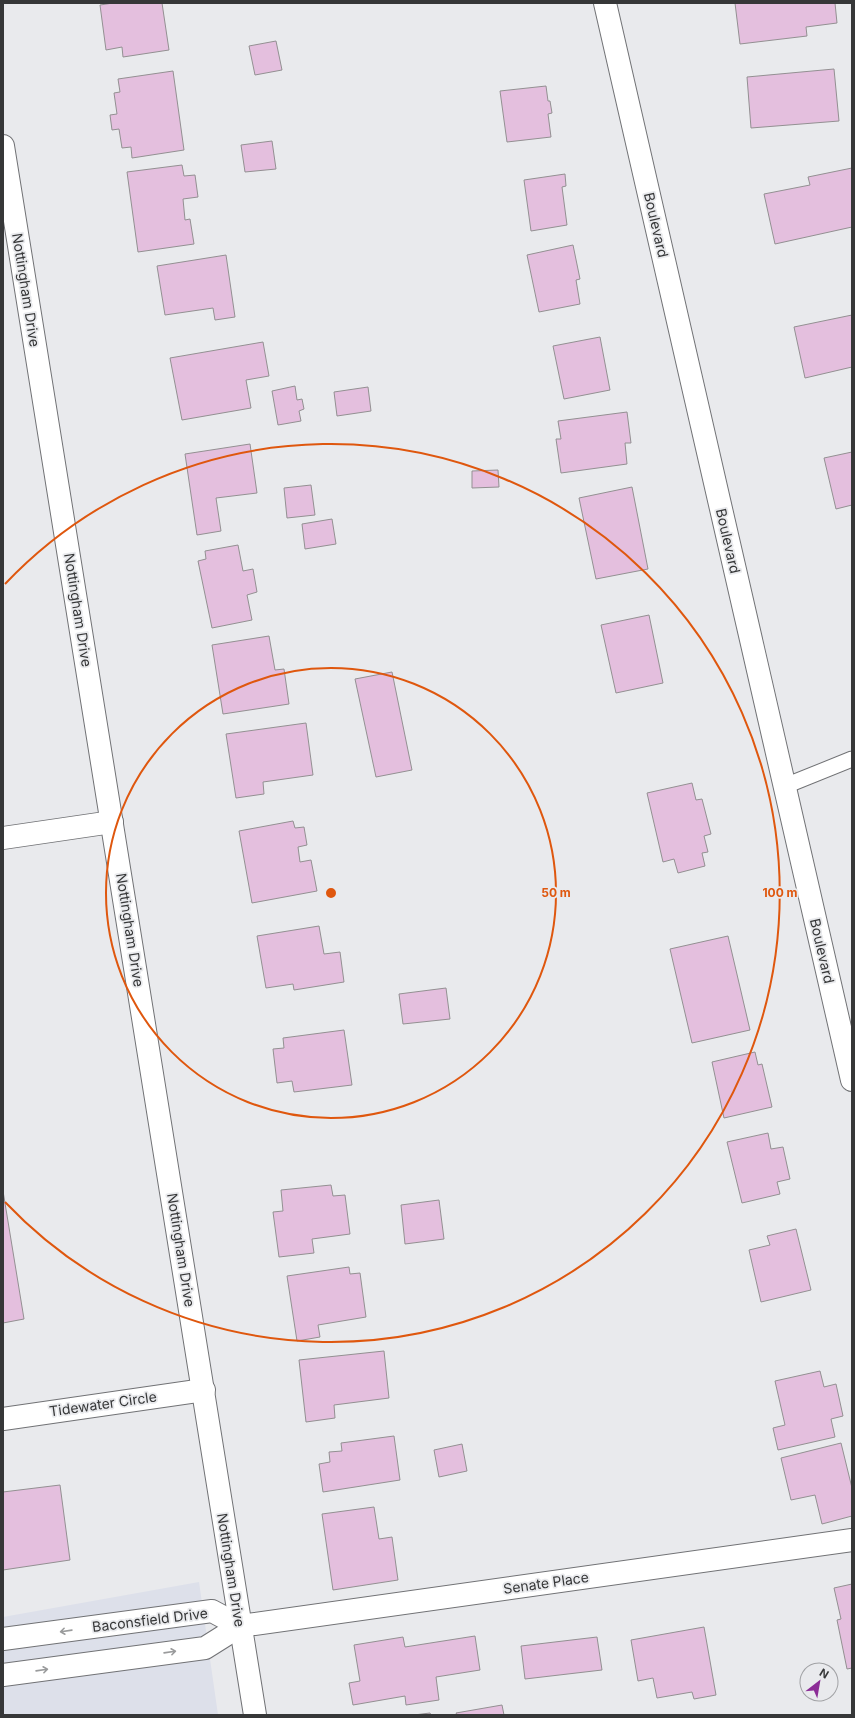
<svg xmlns="http://www.w3.org/2000/svg" width="855" height="1718" font-family="Inter,sans-serif">
	<rect width="100%" height="100%" fill="#e9eaed"/>
	<polygon fill="#dde0ea" points="199,1582 218,1715 3,1715 3,1617"/>
	<g fill="#e4bfde" stroke="#939092">
		<polygon points="113,3 162,3 169,50 123,57 122,47 106,50 100,5"/>
		<polygon points="735,3 835,3 837,23 806,27 807,36 740,44"/>
		<polygon points="276,41 282,70 255,75 249,46"/>
		<polygon points="834,69 839,121 751,128 747,77"/>
		<polygon points="173,71 184,150 132,158 131,147 122,148 119,129 112,130 110,115 117,114 114,93 120,92 118,79"/>
		<polygon points="546,86 548,101 550,101 552,113 548,114 551,137 507,142 500,91"/>
		<polygon points="272,141 276,169 245,172 241,145"/>
		<polygon points="182,165 184,176 195,175 198,197 183,199 185,220 190,219 194,244 138,252 127,172"/>
		<polygon points="852,168 852,227 775,244 764,194 810,185 808,177"/>
		<polygon points="565,174 566,186 562,187 567,225 531,231 524,180"/>
		<polygon points="573,245 580,279 576,280 580,304 539,312 527,255"/>
		<polygon points="226,255 235,317 215,320 213,308 165,315 157,266"/>
		<polygon points="852,315 852,367 805,378 794,327"/>
		<polygon points="600,337 610,390 564,399 553,346"/>
		<polygon points="263,342 269,376 246,380 251,408 182,420 170,358"/>
		<polygon points="295,386 297,400 302,399 304,409 299,411 301,421 278,425 272,391"/>
		<polygon points="368,387 371,411 337,416 334,392"/>
		<polygon points="627,412 631,443 625,443 627,464 561,473 556,439 561,439 558,421"/>
		<polygon points="250,444 257,493 216,498 221,531 197,535 185,454"/>
		<polygon points="852,452 852,505 836,509 824,458"/>
		<polygon points="498,470 499,487 472,488 472,471"/>
		<polygon points="311,485 315,515 287,518 284,488"/>
		<polygon points="632,487 648,569 596,579 579,498"/>
		<polygon points="332,519 336,544 305,549 302,524"/>
		<polygon points="238,545 243,571 253,569 257,592 247,595 252,620 212,628 198,561 206,559 205,551"/>
		<polygon points="649,615 663,683 616,693 601,625"/>
		<polygon points="269,636 275,670 284,669 289,704 223,714 212,645"/>
		<polygon points="392,672 412,770 376,777 355,679"/>
		<polygon points="306,723 313,775 263,782 264,794 236,798 226,734"/>
		<polygon points="692,783 696,800 702,799 711,834 704,836 708,852 702,853 705,866 678,873 674,859 663,862 647,793"/>
		<polygon points="293,821 295,828 304,827 307,845 298,847 300,862 311,860 317,891 252,903 239,831"/>
		<polygon points="319,926 324,954 340,952 344,982 294,990 293,984 266,988 257,936"/>
		<polygon points="728,936 750,1030 692,1043 670,949"/>
		<polygon points="446,988 450,1019 403,1024 399,994"/>
		<polygon points="344,1030 352,1085 294,1092 292,1081 277,1083 273,1049 284,1048 283,1038"/>
		<polygon points="755,1052 758,1065 762,1064 772,1107 724,1118 712,1062"/>
		<polygon points="768,1133 771,1149 783,1147 790,1179 777,1182 780,1194 742,1203 727,1142"/>
		<polygon points="331,1185 333,1196 345,1195 350,1234 312,1239 314,1253 279,1257 273,1212 283,1211 281,1190"/>
		<polygon points="3,1191 24,1319 3,1323"/>
		<polygon points="439,1200 444,1239 405,1244 401,1205"/>
		<polygon points="796,1229 811,1290 761,1302 749,1250 770,1245 767,1236"/>
		<polygon points="349,1267 350,1274 360,1273 366,1317 318,1325 320,1337 297,1341 287,1276"/>
		<polygon points="384,1351 389,1398 334,1405 335,1418 306,1422 299,1360"/>
		<polygon points="820,1371 824,1387 836,1384 843,1416 831,1419 835,1437 778,1450 773,1428 785,1425 775,1381"/>
		<polygon points="394,1436 400,1480 323,1492 319,1464 330,1462 329,1452 342,1451 341,1443"/>
		<polygon points="841,1443 852,1488 852,1516 822,1524 815,1495 791,1500 781,1458"/>
		<polygon points="462,1444 467,1471 439,1477 434,1450"/>
		<polygon points="60,1485 70,1560 3,1570 3,1492"/>
		<polygon points="374,1507 379,1539 392,1537 398,1580 333,1590 322,1514"/>
		<polygon points="852,1584 852,1668 847,1669 837,1620 841,1619 834,1588"/>
		<polygon points="704,1627 716,1695 694,1699 692,1692 657,1698 653,1678 638,1681 631,1640"/>
		<polygon points="475,1636 480,1670 436,1677 439,1700 406,1705 405,1696 353,1705 349,1683 360,1681 354,1645 403,1637 405,1647"/>
		<polygon points="597,1637 602,1670 525,1679 521,1646"/>
		<polygon points="502,1705 504,1715 457,1715 456,1713"/>
		<polygon points="430,1713 431,1715 414,1715"/>
	</g>
	<g fill="none" stroke-linecap="round" stroke-linejoin="round">
		<g stroke="#717275" stroke-width="17">
			<polyline id="lane" points="785,786 852,759"/>
		</g>
		<g stroke="#717275" stroke-width="24">
			<g id="street">
				<polyline points="605,3 852,1080"/>
				<polyline points="3,146 255,1715"/>
				<polyline points="3,838 112,822"/>
				<polyline points="3,1419 204,1390"/>
				<polyline points="3,1639 212,1611 240,1626"/>
				<polyline points="3,1675 205,1648 240,1626 852,1540"/>
			</g>
		</g>
		<use href="#lane" stroke="#fff" stroke-width="15"/>
		<use href="#street" stroke="#fff" stroke-width="22"/>
	</g>
	<defs><path id="oneway-shaft" d="M-6 0H5M1.5-3L5.5 0L1.5 3" fill="none" stroke-width="1.6" stroke-linecap="round" stroke-linejoin="round"/></defs>
	<g stroke="#9a9b9c">
		<use href="#oneway-shaft" transform="translate(66 1631) rotate(172)"/>
		<use href="#oneway-shaft" transform="translate(170 1652) rotate(-8)"/>
		<use href="#oneway-shaft" transform="translate(42 1670) rotate(-8)"/>
	</g>
	<g fill="none" stroke="#df570e" stroke-width="2">
		<circle cx="331" cy="893" r="225"/>
		<path d="M5 584A449 449 0 1 1 5 1202"/>
	</g>
	<g text-anchor="middle" stroke-width="3.5" stroke-linejoin="round" paint-order="stroke">
		<g font-size="14" fill="#363738" stroke="#e9eaed">
			<text transform="translate(656 225) rotate(77)" y="5">Boulevard</text>
			<text transform="translate(26 290) rotate(81)" y="5">Nottingham Drive</text>
			<text transform="translate(728 541) rotate(77)" y="5">Boulevard</text>
			<text transform="translate(78 610) rotate(81)" y="5">Nottingham Drive</text>
			<text transform="translate(130 930) rotate(81)" y="5">Nottingham Drive</text>
			<text transform="translate(822 951) rotate(77)" y="5">Boulevard</text>
			<text transform="translate(181 1250) rotate(81)" y="5">Nottingham Drive</text>
			<text transform="translate(103 1404) rotate(-8)" y="5">Tidewater Circle</text>
			<text transform="translate(231 1570) rotate(81)" y="5">Nottingham Drive</text>
			<text transform="translate(546 1583) rotate(-8)" y="5">Senate Place</text>
			<text transform="translate(150 1620) rotate(-7)" y="5">Baconsfield Drive</text>
		</g>
	</g>
	<circle cx="331" cy="893" r="6" fill="#df570e" stroke="#e9eaed" stroke-width="2"/>
	<g font-size="12" text-anchor="middle" font-weight="bold" fill="#df570e" stroke="#e9eaed" stroke-width="3.5" stroke-linejoin="round" paint-order="stroke">
		<text x="556" y="897">50 m</text>
		<text x="780" y="897">100 m</text>
	</g>
	<rect width="855" height="1718" fill="none" stroke="#363738" stroke-width="8"/>
	<g transform="translate(819 1682) rotate(31)"><circle r="19" fill="#e9eaed" stroke="#a1a2a5"/>
	<path d="M0-3L7 15L0 10L-7 15Z" fill="#8c2d97"/>
	<text y="-6" font-size="11" font-weight="bold" text-anchor="middle" fill="#363738">N</text>
	</g>
</svg>
